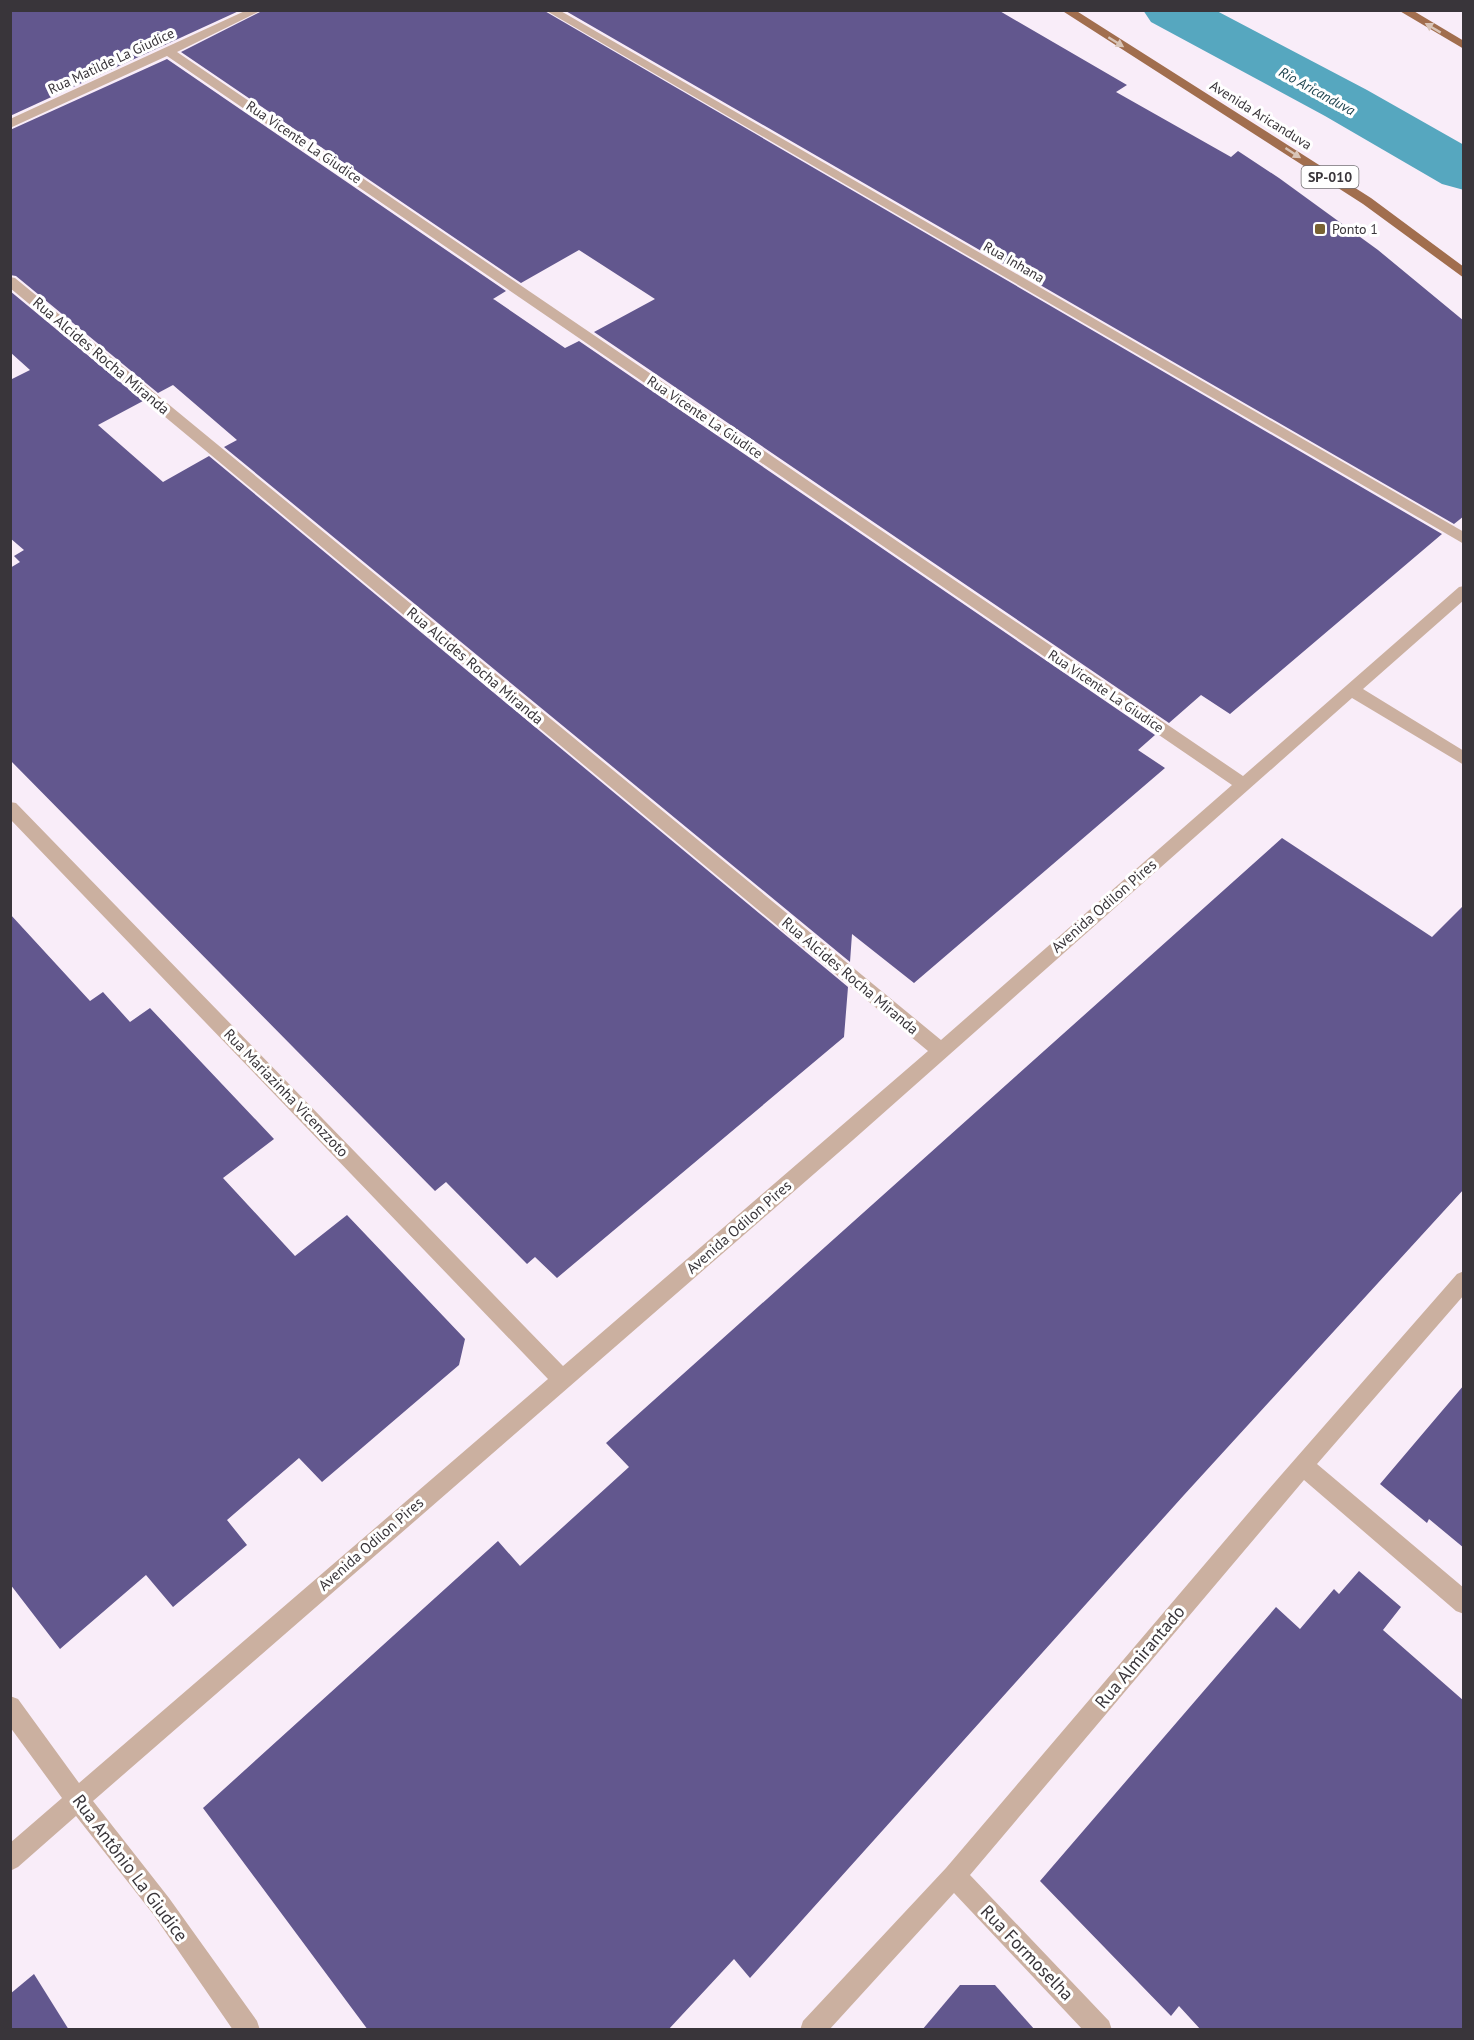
<svg xmlns="http://www.w3.org/2000/svg" width="1474" height="2040" font-family="'PT Sans',sans-serif">
	<rect width="100%" height="100%" fill="#f9edf9"/>
	<g fill="none" stroke-linecap="round" stroke-linejoin="round">
		<polygon fill="#56a7bf" fill-rule="evenodd" points="1143,10 1215,10 1367,90 1464,145 1464,190 1442,184 1325,116 1151,22"/>
	</g>
	<g fill="#62578e">
		<polygon points="10,10 241,10 10,116"/>
		<polygon points="264,10 543,10 1442,534 1230,714 1201,695 1169,723 594,332 655,299 579,250 521,283 181,52"/>
		<polygon points="564,10 998,10 1127,85 1116,92 1231,157 1238,151 1279,178 1378,250 1464,321 1464,516 1454,524"/>
		<polygon points="167,59 506,291 493,299 495,300 565,348 579,341 1155,735 1138,750 1165,768 914,983 852,934 850,962 224,447 237,440 173,385 158,393 16,276 10,275 10,130"/>
		<polygon points="10,291 143,401 98,425 163,482 209,456 848,987 844,1037 557,1278 535,1257 527,1264 446,1182 435,1191 10,760 10,568 20,562 14,556 24,550 10,538 10,380 30,370 10,352"/>
		<polygon points="1282,838 1432,937 1464,905 1464,1189 1184,1495 750,1978 734,1959 668,2030 368,2030 203,1808 498,1541 520,1566 629,1467 606,1443"/>
		<polygon points="10,914 90,1001 103,992 130,1022 150,1008 274,1139 223,1178 295,1256 347,1215 465,1339 459,1365 322,1482 299,1458 227,1520 247,1545 173,1607 146,1575 60,1649 10,1584"/>
		<polygon points="1464,1385 1464,1548 1429,1519 1427,1523 1380,1484"/>
		<polygon points="1359,1571 1401,1607 1383,1630 1464,1701 1464,2030 1201,2030 1179,2006 1171,2016 1040,1881 1276,1607 1300,1629 1334,1589 1339,1594"/>
		<polygon points="34,1974 69,2030 10,2030 10,1994"/>
		<polygon points="960,1985 995,1985 1035,2030 922,2030"/>
	</g>
	<g fill="none" stroke-linecap="round" stroke-linejoin="round">
		<g fill="#cbb0a0" fill-rule="evenodd">
			<polygon points="247,10 262,10 177,52 1243,776 1459,587 1464,586 1464,600 1363,689 1464,751 1464,765 1352,698 853,1140 93,1801 169,1898 257,2021 260,2030 233,2030 153,1914 76,1816 18,1867 10,1871 10,1843 62,1798 10,1727 10,1696 18,1699 79,1783 548,1379 10,819 10,802 16,803 563,1366 928,1051 10,288 10,277 15,278 941,1040 1232,785 167,56 10,128 10,119"/>
			<polygon points="545,10 559,10 1464,532 1464,544"/>
			<polygon points="1464,1271 1464,1295 1317,1464 1464,1588 1464,1614 1456,1611 1304,1480 970,1875 1109,2021 1112,2030 1083,2030 954,1893 829,2030 800,2030 803,2021 946,1868 1262,1497 1457,1274"/>
		</g>
		<g fill="#a16e4e" fill-rule="evenodd">
			<polygon points="1061,10 1075,10 1371,198 1464,267 1464,278 1363,204"/>
			<polygon points="1398,10 1412,10 1464,41 1464,49"/>
		</g>
	</g>
	<defs><path id="oneway-solid" d="M-6-.8H1V-3.2L6.5 0L1 3.2V.8H-6Z" transform="scale(1.5)"/></defs>
	<g fill="#d9c5b8">
		<use href="#oneway-solid" transform="translate(1433 28) rotate(-149)"/>
		<use href="#oneway-solid" transform="translate(1116 42) rotate(32)"/>
		<use href="#oneway-solid" transform="translate(1293 153) rotate(33)"/>
	</g>
	<rect fill="#796232" stroke="#fff" stroke-width="2" x="1314" y="223" width="12" height="12" rx="3"/>
	<g text-anchor="middle" stroke-width="6" stroke-linejoin="round" paint-order="stroke">
		<g font-size="14" fill="#39353a" stroke="#fff">
			<text transform="translate(111 61) rotate(-25)" y="5">Rua Matilde La Giudice</text>
			<text transform="translate(1261 115) rotate(32)" y="5">Avenida Aricanduva</text>
			<text transform="translate(304 142) rotate(34)" y="5">Rua Vicente La Giudice</text>
			<text transform="translate(1014 262) rotate(30)" y="5">Rua Inhana</text>
			<text transform="translate(705 417) rotate(34)" y="5">Rua Vicente La Giudice</text>
			<text transform="translate(1106 691) rotate(34)" y="5">Rua Vicente La Giudice</text>
		</g>
		<g font-size="14" font-style="italic" fill="#214651" stroke="#fff">
			<text transform="translate(1317 91) rotate(29)" y="5">Rio Aricanduva</text>
		</g>
		<rect fill="#fff" stroke="#747275" stroke-width="1.5" x="1301.5" y="166" width="57" height="22" rx="4.5"/>
		<g font-size="14" font-weight="bold" fill="#39353a">
			<text x="1330" y="182">SP-010</text>
		</g>
		<g font-size="14" fill="#39353a" stroke="#fff" text-anchor="start">
			<text x="1332" y="234">Ponto 1</text>
		</g>
		<g font-size="15" fill="#39353a" stroke="#fff">
			<text transform="translate(101 356) rotate(40)" y="5">Rua Alcides Rocha Miranda</text>
			<text transform="translate(475 666) rotate(40)" y="5">Rua Alcides Rocha Miranda</text>
			<text transform="translate(1104 906) rotate(-41)" y="5">Avenida Odilon Pires</text>
			<text transform="translate(850 976) rotate(40)" y="5">Rua Alcides Rocha Miranda</text>
			<text transform="translate(286 1093) rotate(46)" y="5">Rua Mariazinha Vicenzzoto</text>
			<text transform="translate(739 1227) rotate(-41)" y="5">Avenida Odilon Pires</text>
			<text transform="translate(371 1544) rotate(-41)" y="5">Avenida Odilon Pires</text>
		</g>
		<g font-size="18" fill="#39353a" stroke="#fff">
			<text transform="translate(1140 1657) rotate(-50)" y="6">Rua Almirantado</text>
			<text transform="translate(130 1868) rotate(53)" y="6">Rua Antônio La Giudice</text>
			<text transform="translate(1027 1953) rotate(46)" y="6">Rua Formoselha</text>
		</g>
	</g>
	<rect width="1474" height="2040" fill="none" stroke="#39353a" stroke-width="24"/>
</svg>
